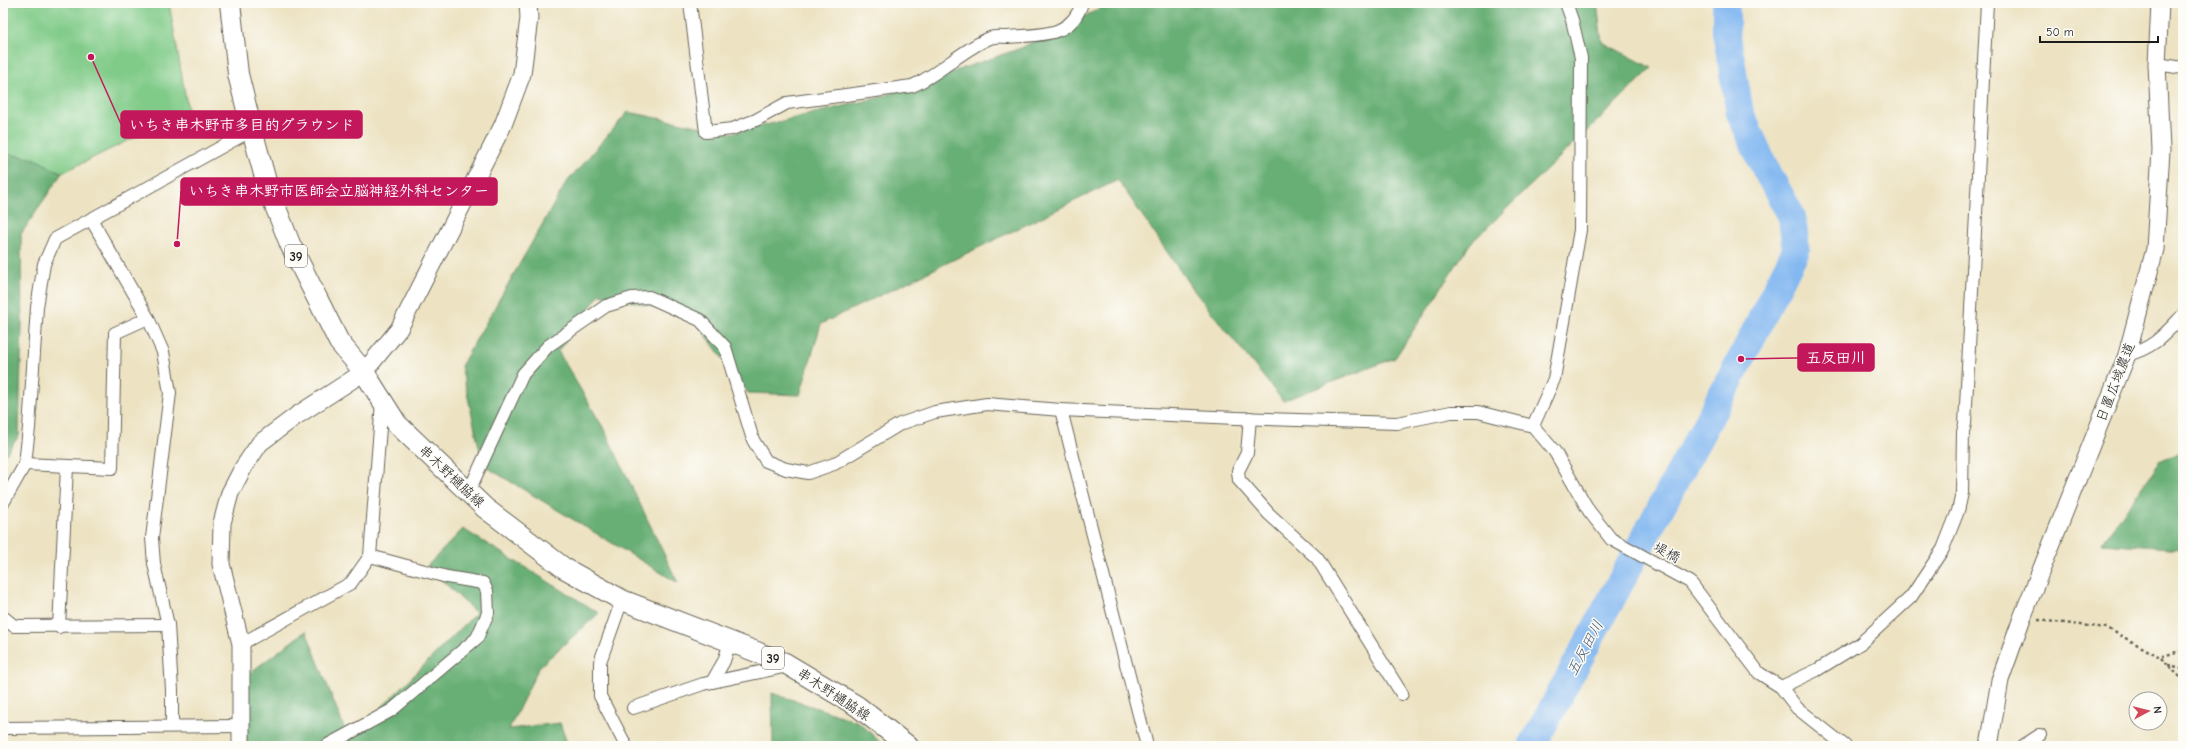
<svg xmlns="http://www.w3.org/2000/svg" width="2186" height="749" font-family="'Comic Neue','Klee One',sans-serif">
	<rect width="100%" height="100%" fill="#fdfcf7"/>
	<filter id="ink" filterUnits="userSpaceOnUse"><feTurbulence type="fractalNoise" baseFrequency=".025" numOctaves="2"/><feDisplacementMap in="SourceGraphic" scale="8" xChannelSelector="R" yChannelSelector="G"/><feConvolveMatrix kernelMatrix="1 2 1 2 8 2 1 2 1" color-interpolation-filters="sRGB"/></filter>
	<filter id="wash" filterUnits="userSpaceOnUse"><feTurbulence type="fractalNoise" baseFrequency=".012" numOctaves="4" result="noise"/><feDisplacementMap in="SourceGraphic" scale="16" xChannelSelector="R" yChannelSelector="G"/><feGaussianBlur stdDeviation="0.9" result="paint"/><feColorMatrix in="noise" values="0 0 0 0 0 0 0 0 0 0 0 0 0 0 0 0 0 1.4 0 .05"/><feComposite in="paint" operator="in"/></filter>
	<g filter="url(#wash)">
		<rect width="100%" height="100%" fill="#ede3c3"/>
		<polygon fill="#80cb88" stroke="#4e7452" points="3,3 169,3 188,111 62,173 35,159 3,153"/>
		<g fill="#68af74" stroke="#426648">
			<polygon points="1106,3 1597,3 1602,42 1652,68 1470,244 1395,358 1283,401 1191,287 1118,180 821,324 800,395 748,393 692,316 600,294 558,351 604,429 678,583 483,465 461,366 566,183 628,112 732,133 881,97 1021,48 1105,6"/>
			<polygon points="3,153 35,159 62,173 21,234 22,323 19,436 3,458"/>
			<polygon points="2183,450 2183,549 2102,543 2160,462"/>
			<polygon points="463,529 599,613 539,667 509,729 560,723 568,746 246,746 244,677 306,631 349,740 476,613 427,566"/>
			<polygon points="772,693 859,722 884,746 773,746"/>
		</g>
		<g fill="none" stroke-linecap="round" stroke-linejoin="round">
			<polyline stroke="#83b8f1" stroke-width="28" points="1532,746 1741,359 1796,250 1792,217 1765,168 1740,113 1726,31 1726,3"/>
		</g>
	</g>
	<g filter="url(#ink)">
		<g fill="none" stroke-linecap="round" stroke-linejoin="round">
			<g stroke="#656256" stroke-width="14">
				<g id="street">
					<path d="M 690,3 L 706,132 L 732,129 L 756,120 L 787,103 L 912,86 C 940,74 961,50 990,38 C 995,36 1002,37 1008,37 C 1038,34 1071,39 1082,3"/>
					<polyline points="2157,64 2183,68"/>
					<polyline points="91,219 148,318 163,352 170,393 152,538 154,564 168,625 172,690 172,726"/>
					<path d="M 2127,355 C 2154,348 2164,335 2183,315"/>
					<polyline points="1061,410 1147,746"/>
					<polyline points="1250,418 1247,453 1238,471 1239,480 1269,514 1317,558 1402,694"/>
					<polyline points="1533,426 1554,379 1580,230 1581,58 1572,20 1566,3"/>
					<polyline points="25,464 112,468 115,333 148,318"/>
					<polyline points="468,493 523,374 548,346 606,306 632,298 649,297 700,320 725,347 753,440 766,461 786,469 808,473 834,464 900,424 935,412 987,404 1061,410 1236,418 1397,423 1451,412 1478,412 1533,426 1555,452 1589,511 1611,539 1690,582 1759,673 1781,687 1797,708 1845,746"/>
					<polyline points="3,503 25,464 29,428 37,307 44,264 55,239 252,130"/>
					<polyline points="622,600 600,662 600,696 626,746"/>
					<polyline points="3,617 14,626 168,625"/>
					<polyline points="59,627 67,467"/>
					<polyline points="241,644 351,583 370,556 382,402"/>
					<polyline points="712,682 724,661 730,642"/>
					<polyline points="1781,687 1817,670 1861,643 1911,597 1943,549 1958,511 1962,493 1963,432 1965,424 1987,3"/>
					<polyline points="633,708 703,684 788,666"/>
					<polyline points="3,728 240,726"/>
					<polyline points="326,746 392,710 477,638 488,613 487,591 483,583 447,577 370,556"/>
					<polyline points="2023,746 2040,735"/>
				</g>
			</g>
			<g stroke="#656256" stroke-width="19">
				<g id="secondary">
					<polyline points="241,746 241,644 221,564 222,523 230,493 243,468 260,443 296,416 364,372 399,329 503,125 522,74 529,18 528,3"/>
					<polyline points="1989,746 2000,680 2022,618 2127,355 2155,249 2161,150 2157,64 2160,3"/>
				</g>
			</g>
			<g stroke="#656256" stroke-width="22">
				<polyline id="primary" points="230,3 238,74 252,130 267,185 290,244 339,342 364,372 397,424 485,508 564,568 622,600 785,663 857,706 908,746"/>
			</g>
			<g stroke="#656256" stroke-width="2.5" stroke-dasharray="3 3" stroke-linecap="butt">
				<polyline points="2038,620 2107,628 2160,657 2183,650"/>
				<polyline points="2161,658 2183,680"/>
				<polyline points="2168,665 2183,668"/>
			</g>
			<use href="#street" stroke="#fff" stroke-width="12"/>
			<use href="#secondary" stroke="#fff" stroke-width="17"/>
			<use href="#primary" stroke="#fff" stroke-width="20"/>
		</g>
	</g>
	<g text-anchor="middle" stroke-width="3" stroke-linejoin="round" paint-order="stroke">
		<g fill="#fdfcf7" stroke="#605f5e" stroke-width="1">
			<rect x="285" y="245" width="22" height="22" rx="3"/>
			<rect x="762" y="647" width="22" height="22" rx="3"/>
		</g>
		<g font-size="13" font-weight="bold" fill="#1c1c1c">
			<text x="296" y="261">39</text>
			<text x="773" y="663">39</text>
		</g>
		<g font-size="14" fill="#1c1c1c" stroke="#fdfcf7">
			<text transform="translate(2115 382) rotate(-69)" y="5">日置広域農道</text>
			<text transform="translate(452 476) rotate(43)" y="5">串木野樋脇線</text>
			<text transform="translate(1667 552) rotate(28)" y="5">堤橋</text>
			<text transform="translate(834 694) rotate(33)" y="5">串木野樋脇線</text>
		</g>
		<g font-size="15" font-style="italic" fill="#455a71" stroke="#fdfcf7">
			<text transform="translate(1585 648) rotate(-62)" y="5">五反田川</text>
		</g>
	</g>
	<path fill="none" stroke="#c2185b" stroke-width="1.5" d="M91 57L121 124M177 244L181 191M1741 359L1798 358"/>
	<g fill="#c2185b" stroke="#fdfcf7" stroke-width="1.5">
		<circle cx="91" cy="57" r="4"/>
		<circle cx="177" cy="244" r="4"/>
		<circle cx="1741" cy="359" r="4"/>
	</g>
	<g fill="#c2185b" stroke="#c2185b" stroke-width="1.5">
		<rect x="121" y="111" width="241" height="27" rx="4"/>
		<rect x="181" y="178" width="316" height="27" rx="4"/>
		<rect x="1798" y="344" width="76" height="27" rx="4"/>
	</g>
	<g font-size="15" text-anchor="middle" font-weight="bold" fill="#fff">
		<text x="242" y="130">いちき串木野市多目的グラウンド</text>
		<text x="339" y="196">いちき串木野市医師会立脳神経外科センター</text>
		<text x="1836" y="363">五反田川</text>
	</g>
	<rect width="2186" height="749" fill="none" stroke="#fdfcf7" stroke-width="16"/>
	<g transform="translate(2148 711) rotate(83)"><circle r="19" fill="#fdfcf7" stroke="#a3a29f"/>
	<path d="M0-3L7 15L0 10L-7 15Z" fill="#d1495b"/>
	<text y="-6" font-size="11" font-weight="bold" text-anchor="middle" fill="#1c1c1c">N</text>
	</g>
	<path d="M2040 36v6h118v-6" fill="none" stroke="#1c1c1c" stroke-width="2"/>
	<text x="2046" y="36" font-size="12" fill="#1c1c1c" stroke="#fdfcf7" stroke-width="3" paint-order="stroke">50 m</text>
</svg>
